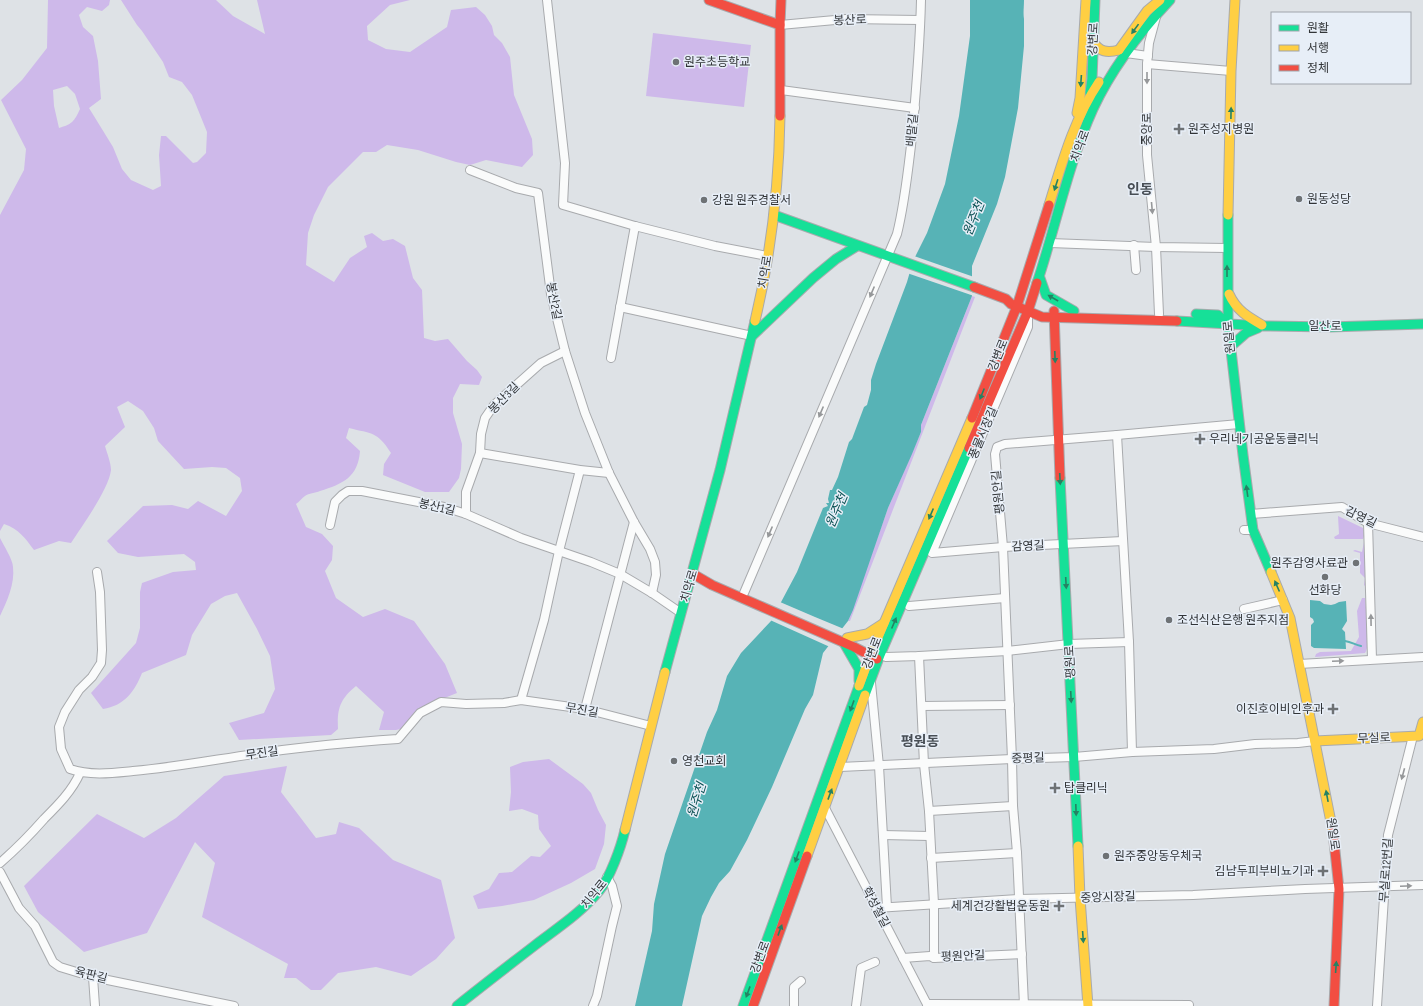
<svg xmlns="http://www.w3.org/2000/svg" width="1423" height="1006" font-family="'Sofia Sans Condensed','Noto Sans KR',sans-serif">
	<rect width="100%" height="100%" fill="#dee2e6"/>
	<g fill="#ceb9ea" fill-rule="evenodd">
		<path d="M 48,0 L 110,0 L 109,5 L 102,11 L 87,7 L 79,15 L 83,27 L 93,36 L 98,61 L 101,99 L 89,108 L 113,147 L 122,169 L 131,180 L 153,190 L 161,186 L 159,155 L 161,136 L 166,136 L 193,163 L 197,162 L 206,153 L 207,132 L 192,95 L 182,82 L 169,77 L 163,62 L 142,31 L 137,25 L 121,0 L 216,0 L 233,16 L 265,34 L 257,0 L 410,0 L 390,5 L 367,26 L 368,40 L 386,49 L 410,52 L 447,27 L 451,10 L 476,7 L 485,15 L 492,26 L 494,35 L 502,43 L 510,57 L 514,95 L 532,139 L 533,155 L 522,167 L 486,160 L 470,165 L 456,162 L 418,150 L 387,145 L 376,152 L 363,152 L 328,187 L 314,215 L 308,233 L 306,265 L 334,282 L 350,258 L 367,247 L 364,236 L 372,233 L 383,241 L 393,239 L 405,246 L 413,278 L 422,290 L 424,338 L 435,341 L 448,339 L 467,361 L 477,370 L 482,377 L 479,385 L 460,384 L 453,398 L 453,413 L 462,444 L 461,469 L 459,478 L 449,492 L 425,492 L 383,475 L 384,464 L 391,453 C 377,431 372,434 349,428 L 346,438 L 360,451 C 358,477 343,484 320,491 C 315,493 309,493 305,496 C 302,498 299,502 296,504 L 306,527 L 322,534 L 333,546 L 332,560 L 325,571 L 336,598 L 363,617 L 385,609 L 414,621 L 445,664 L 457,693 C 436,701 425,706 414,726 L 396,730 L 379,730 L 384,712 L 356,686 C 340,699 337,709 338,729 L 331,735 L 239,740 L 229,723 L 264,713 L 275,689 L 270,656 L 257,629 L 237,593 L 225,596 L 211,604 L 192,635 L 186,655 L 142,673 C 135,691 124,706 103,709 L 91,693 L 136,643 L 140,628 L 140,592 L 142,583 L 173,572 L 196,570 L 195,562 L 184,554 L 138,557 L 118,553 L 107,541 L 143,506 L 172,505 L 188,509 L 198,501 L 226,516 L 242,491 L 240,478 L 226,468 L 212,467 L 184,469 L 158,441 L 154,428 L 143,411 L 128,401 L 117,407 L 125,427 L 105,446 C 107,453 111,463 111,470 C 109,489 82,526 71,543 L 59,541 L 34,550 C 25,538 19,529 4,524 L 0,531 L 0,215 L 24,170 L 26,149 L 1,100 L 22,80 L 47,48 ZM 67,86 L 75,94 L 80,109 C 74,122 72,124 59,128 L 54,106 L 53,90 Z"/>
		<polygon points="653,33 751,45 744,107 646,96"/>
		<polygon points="972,296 975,297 850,621 848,621 888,508 921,432 921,425"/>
		<polygon points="1338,516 1363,528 1364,536 1363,539 1335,539 1334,537 1339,534"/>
		<path d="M 0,538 C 4,546 13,560 13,567 C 15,584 7,601 0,616 Z"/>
		<polygon points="1364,542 1367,586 1366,587 1364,585 1365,578 1360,573 1360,553 1353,551 1355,550 1362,552"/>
		<path d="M 1362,598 L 1365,598 C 1366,611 1372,643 1365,653 L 1315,657 L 1316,654 L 1320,652 L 1351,651 L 1359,637 L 1357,611 Z"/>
		<polygon points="549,759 583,784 591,793 598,810 606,825 604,844 595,869 571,883 534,900 502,906 478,909 473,896 489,889 499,873 512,872 531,856 540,857 551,846 539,829 538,815 522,809 509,811 511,792 510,767 523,762"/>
		<polygon points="287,766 281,792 316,838 336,834 339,822 359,828 393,860 441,880 455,938 436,959 411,976 376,967 338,973 321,990 311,990 296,978 284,978 288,964 202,917 215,863 195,842 147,933 84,952 38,912 24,886 97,814 144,838 176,818 224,776"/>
	</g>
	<g fill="#57b3b6">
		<path d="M 970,0 L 1024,0 C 1024,7 1023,13 1024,19 L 1024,46 L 1018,108 L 1005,177 L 997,204 L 972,266 L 972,296 L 921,425 L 921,432 L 912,454 L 888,508 L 853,610 L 848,621 L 823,653 L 813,695 L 805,709 L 772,787 L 747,840 L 730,871 L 719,883 L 711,897 L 702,916 L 682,1006 L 635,1006 L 652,931 L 654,904 L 665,854 L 707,732 L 717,710 L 727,676 L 741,653 L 771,621 L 797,572 L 823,508 L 828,506 L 826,503 L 829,503 L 828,499 L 830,490 L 832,490 L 838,477 L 849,442 L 852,439 L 864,407 L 867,405 L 871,390 L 871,380 L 876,364 L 907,282 L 913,261 L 927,233 L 945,184 L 959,116 L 970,36 Z"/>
		<polygon points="1310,600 1320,601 1324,604 1331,605 1335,604 1339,602 1346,601 1347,621 1342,629 1345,632 1346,649 1314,648 1311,646 1311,625 1314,622 1313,619 1310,617"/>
	</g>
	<g fill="#dee2e6">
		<polygon points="914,256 974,277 974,296 907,273"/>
		<polygon points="780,602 815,617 844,629 830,647 770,620"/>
	</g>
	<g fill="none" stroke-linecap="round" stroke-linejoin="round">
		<path stroke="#57b3b6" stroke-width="2" d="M 1345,641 C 1352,642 1355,645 1361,646"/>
		<g stroke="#a8aaad" stroke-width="10">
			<g id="street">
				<polyline points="547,0 565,163 563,205 635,226 715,246 767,256"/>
				<polyline points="1156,17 1149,43 1147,64 1147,155 1156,247 1159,314"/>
				<polyline points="780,25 846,19 920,20"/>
				<polyline points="1126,53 1148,56"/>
				<polyline points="1147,64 1231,71"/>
				<polyline points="781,90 915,108"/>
				<polyline points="470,170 516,188 538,193 551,294 565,351 585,413 609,473 634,522 650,549 655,562 656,575 652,593"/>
				<polyline points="1050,243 1156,247 1227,248"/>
				<polyline points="1134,245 1136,270"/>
				<polyline points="620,307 752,336"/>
				<polyline points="1028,316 1028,327 932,553 1003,547 1123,541"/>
				<polyline points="611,358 635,226"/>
				<polyline points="1117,435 1129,642 1132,752"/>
				<polyline points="480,453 580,470 609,473"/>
				<polyline points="466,514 466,492 480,453 481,434 485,418 494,405 541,363 565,351"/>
				<polyline points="1251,514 1342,507 1368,523 1423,537"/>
				<polyline points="1368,523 1372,659"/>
				<polyline points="330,525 335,502 342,495 348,491 362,491 444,507 466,514 521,538 591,562 620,574 652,593 681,613"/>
				<polyline points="1244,530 1253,530"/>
				<path d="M 97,572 L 100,592 L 102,650 L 101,663 L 92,677 L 79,690 L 65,712 L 59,727 L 61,749 L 70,769 C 90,776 113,773 133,771 C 179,767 223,758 268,752 C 311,746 355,742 398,739 L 420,713 L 441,702 L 466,704 L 504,703 L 521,700 L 585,709 L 651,726"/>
				<path d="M 744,593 L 897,234 C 905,202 908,170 912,137 C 916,92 920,46 921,0"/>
				<polyline points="909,606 1005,598"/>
				<polyline points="1244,609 1283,600"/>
				<polyline points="880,655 886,657 919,656 1007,651 1069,644 1129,642"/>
				<polyline points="919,656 924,764 929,811 934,904 934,958"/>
				<polyline points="1299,664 1423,657"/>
				<polyline points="871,683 879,766 887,907"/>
				<polyline points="521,700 544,620 559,551 580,470"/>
				<polyline points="922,706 1010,705"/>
				<polyline points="585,709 634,522"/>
				<polyline points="840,767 1012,759 1074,757 1132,752 1214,749 1255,744 1298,743 1315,741"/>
				<polyline points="825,808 928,1006"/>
				<polyline points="929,811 1013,806"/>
				<polyline points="883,835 929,836"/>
				<polyline points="931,858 1017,853"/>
				<path d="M 0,863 C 16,849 30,835 44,819 C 58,805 72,791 80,773"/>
				<polyline points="0,872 19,908 35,926 53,962 60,967 93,977 234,1006"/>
				<polyline points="876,908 1019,899 1193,895 1305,889 1423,885"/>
				<polyline points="903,958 930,956 934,958 1022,954"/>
				<polyline points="93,977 95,1006"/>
				<polyline points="927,1004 1189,1005"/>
				<polyline points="1024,1005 1017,853 1013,806 1012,759 1003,547 995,454 997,447 1005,444 1117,435 1239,424"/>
				<polyline points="593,1006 597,996 612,926 617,906 612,886 607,877"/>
				<polyline points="794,1006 794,987 801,981"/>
				<polyline points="856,1006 861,968 875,962"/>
				<polyline points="1377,1006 1388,835 1413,736"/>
			</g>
		</g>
		<g stroke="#a8aaad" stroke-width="11">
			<g id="fast">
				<polyline points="1090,93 1092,79 1095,0"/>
				<polyline points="774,215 974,287"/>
				<polyline points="1228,215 1228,324 1243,455 1253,530 1271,572"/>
				<polyline points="1040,278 1046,295 1074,311"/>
				<path d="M 1037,283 C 1056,226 1068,164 1093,109 C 1112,68 1139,33 1170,0"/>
				<polyline points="1196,314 1218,315 1228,324"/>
				<polyline points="1177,321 1264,326 1330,327 1423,324"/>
				<polyline points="752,336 813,278 836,259 857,246"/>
				<polyline points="1230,347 1246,333 1258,328"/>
				<polyline points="1060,478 1078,846"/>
				<polyline points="844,643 859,669 859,681"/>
				<polyline points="665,672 720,470 755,321"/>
				<polyline points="865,695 880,655 969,448"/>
				<path d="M 457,1006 C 482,986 508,966 534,946 C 556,929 581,913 599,891 C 610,878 621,847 625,830"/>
				<polyline points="743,1006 859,686"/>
			</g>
		</g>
		<g stroke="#a8aaad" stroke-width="11">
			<g id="slow">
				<path d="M 1093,42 C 1100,52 1107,53 1119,50"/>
				<polyline points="1119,50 1147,11 1160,0"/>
				<polyline points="1077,113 1080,98 1086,0"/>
				<path d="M 1049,205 C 1062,163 1074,119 1099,82"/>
				<polyline points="1228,215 1231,71 1235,0"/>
				<path d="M 1229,294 C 1236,310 1248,317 1262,325"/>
				<path d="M 755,321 C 771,254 779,185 780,116"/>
				<polyline points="1271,572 1290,618 1333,832"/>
				<polyline points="847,638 867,634 884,623"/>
				<polyline points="859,686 870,656 972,418"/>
				<polyline points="1315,741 1419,736 1423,722"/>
				<polyline points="625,830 665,672"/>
				<polyline points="1078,846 1080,898 1088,1006"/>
				<polyline points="807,856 865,695"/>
			</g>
		</g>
		<g stroke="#a8aaad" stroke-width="11">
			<g id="jam">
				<polyline points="709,0 780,25 780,116"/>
				<polyline points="780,25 781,0"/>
				<polyline points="974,287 1006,299 1011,304 1042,317 1177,321"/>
				<polyline points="1054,311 1060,478"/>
				<polyline points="972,418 1017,306 1049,205"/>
				<polyline points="969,448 1028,311 1037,283"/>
				<polyline points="693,574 712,585 854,647 877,659"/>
				<polyline points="1333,832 1339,889 1334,1006"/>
				<polyline points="753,1006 807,856"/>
			</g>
		</g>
		<use href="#street" stroke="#fafbfb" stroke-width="8"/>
		<use href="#fast" stroke="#16e098" stroke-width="9"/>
		<use href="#slow" stroke="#ffcf43" stroke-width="9"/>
		<use href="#jam" stroke="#f24e42" stroke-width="9"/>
	</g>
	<defs><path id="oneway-solid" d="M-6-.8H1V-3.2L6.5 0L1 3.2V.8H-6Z"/></defs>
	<g fill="#258263">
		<use href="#oneway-solid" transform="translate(1135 29) rotate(126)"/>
		<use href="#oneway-solid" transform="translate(1081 81) rotate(94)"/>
		<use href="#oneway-solid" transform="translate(1231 113) rotate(-89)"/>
		<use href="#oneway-solid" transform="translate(1056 185) rotate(108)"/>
		<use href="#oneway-solid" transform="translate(1227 271) rotate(-90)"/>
		<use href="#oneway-solid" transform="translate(1053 298) rotate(-150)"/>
		<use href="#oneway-solid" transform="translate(1055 357) rotate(88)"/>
		<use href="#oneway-solid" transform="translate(982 394) rotate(112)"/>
		<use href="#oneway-solid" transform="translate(1060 479) rotate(87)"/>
		<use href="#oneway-solid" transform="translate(1247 491) rotate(-98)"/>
		<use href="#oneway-solid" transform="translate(931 514) rotate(113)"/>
		<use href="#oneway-solid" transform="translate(1066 583) rotate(87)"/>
		<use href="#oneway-solid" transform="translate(1277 586) rotate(-114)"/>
		<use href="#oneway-solid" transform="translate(894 623) rotate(-67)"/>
		<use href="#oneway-solid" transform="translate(1071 697) rotate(87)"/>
		<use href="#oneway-solid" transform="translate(852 706) rotate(110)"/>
		<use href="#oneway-solid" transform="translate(830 794) rotate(-70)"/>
		<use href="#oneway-solid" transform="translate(1327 796) rotate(-101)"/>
		<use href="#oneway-solid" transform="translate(1076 810) rotate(88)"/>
		<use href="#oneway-solid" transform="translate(797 857) rotate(110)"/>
		<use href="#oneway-solid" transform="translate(780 930) rotate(-70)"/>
		<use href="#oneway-solid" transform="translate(1083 937) rotate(86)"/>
		<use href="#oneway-solid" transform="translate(1336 967) rotate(-86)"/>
		<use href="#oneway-solid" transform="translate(748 992) rotate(110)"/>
	</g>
	<g fill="#96989a">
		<use href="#oneway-solid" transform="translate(1147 78) rotate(90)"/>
		<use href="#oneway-solid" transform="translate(1152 208) rotate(85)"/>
		<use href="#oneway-solid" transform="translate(872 292) rotate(113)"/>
		<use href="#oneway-solid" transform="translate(821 412) rotate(113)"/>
		<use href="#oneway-solid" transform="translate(770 532) rotate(113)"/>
		<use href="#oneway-solid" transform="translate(1371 620) rotate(-91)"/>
		<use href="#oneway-solid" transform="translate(1338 661) rotate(-3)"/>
		<use href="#oneway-solid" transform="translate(1403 774) rotate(105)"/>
		<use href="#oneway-solid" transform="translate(1406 886) rotate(-2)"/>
	</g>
	<g fill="#6e7275" stroke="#e7eef7" stroke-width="1.5">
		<circle cx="676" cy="62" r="4"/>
		<path d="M1177 123h4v4h4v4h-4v4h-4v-4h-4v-4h4z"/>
		<circle cx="1299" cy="199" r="4"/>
		<circle cx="704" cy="200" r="4"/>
		<path d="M1198 433h4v4h4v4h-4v4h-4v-4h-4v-4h4z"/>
		<circle cx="1356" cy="563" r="4"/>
		<circle cx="1325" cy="577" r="4"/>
		<circle cx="1169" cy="620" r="4"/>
		<path d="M1331 703h4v4h4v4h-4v4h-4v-4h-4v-4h4z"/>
		<circle cx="674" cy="761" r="4"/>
		<path d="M1053 782h4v4h4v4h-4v4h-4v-4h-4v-4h4z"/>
		<circle cx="1106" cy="856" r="4"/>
		<path d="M1321 865h4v4h4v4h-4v4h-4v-4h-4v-4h4z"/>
		<path d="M1057 900h4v4h4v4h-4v4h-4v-4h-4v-4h4z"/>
	</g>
	<g text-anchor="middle" stroke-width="3" stroke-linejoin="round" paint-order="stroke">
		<g font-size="12" fill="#323538" stroke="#e7eef7">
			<text transform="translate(850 20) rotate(-2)" y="4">봉산로</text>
			<text transform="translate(1093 39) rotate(-87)" y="4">강변로</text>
			<text transform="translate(1147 129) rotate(-90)" y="4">중앙로</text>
			<text transform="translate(912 130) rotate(-84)" y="4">배말길</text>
			<text transform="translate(1080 146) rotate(-70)" y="4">치악로</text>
			<text transform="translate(765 272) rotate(-81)" y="4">치악로</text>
			<text transform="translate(554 301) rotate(79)" y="4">봉산2길</text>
			<text x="1325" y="330">일산로</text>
			<text transform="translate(1229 337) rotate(-95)" y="4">원일로</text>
			<text transform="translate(998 355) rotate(-68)" y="4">강변로</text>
			<text transform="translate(504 398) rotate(-46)" y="4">봉산3길</text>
			<text transform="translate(983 433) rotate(-67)" y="4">풍물시장길</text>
			<text transform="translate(998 492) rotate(-95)" y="4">평원안길</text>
			<text transform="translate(437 507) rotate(13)" y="4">봉산1길</text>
			<text transform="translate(1361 517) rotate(26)" y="4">감영길</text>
			<text transform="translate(1028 546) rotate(-3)" y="4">감영길</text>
			<text transform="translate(689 586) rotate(-74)" y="4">치악로</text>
			<text transform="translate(872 653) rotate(-69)" y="4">강변로</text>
			<text transform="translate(1070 662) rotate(-93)" y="4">평원로</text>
			<text transform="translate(582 710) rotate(10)" y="4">무진길</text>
			<text transform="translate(1374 738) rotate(-3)" y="4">무실로</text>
			<text transform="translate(262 753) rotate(-8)" y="4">무진길</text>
			<text transform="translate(1028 758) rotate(-2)" y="4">중평길</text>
			<text transform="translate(1333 834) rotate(82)" y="4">원일로</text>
			<text transform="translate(1386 870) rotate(-86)" y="4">무실로12번길</text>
			<text transform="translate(594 894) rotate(-51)" y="4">치악로</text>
			<text transform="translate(1108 897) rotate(-2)" y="4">중앙시장길</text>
			<text transform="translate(876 907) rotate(62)" y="4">학성철길</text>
			<text transform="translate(963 956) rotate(-2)" y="4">평원안길</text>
			<text transform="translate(760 957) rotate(-70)" y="4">강변로</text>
			<text transform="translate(91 975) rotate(14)" y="4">육판길</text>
		</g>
		<g font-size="12" fill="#323538" stroke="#e7eef7" text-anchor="start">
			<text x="684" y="66">원주초등학교</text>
			<text x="1188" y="133">원주성지병원</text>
			<text x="1307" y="203">원동성당</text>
			<text x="712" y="204">강원 원주경찰서</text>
			<text x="1209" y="443">우리네기공운동클리닉</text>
			<text x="1348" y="567" text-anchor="end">원주감영사료관</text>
			<text x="1325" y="594" text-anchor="middle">선화당</text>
			<text x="1177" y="624">조선식산은행 원주지점</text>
			<text x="1324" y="713" text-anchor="end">이진호이비인후과</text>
			<text x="682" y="765">영천교회</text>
			<text x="1064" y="792">탑클리닉</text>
			<text x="1114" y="860">원주중앙동우체국</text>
			<text x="1314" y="875" text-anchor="end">김남두피부비뇨기과</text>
			<text x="1050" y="910" text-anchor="end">세계건강활법운동원</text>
		</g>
		<g font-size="13" font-style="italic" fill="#074f51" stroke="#e7eef7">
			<text transform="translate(973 218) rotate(-68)" y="5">원주천</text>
			<text transform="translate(836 510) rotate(-67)" y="5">원주천</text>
			<text transform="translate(696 800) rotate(-73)" y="5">원주천</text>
		</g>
		<g font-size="14" font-weight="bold" fill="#484e55" stroke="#e7eef7">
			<text x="1140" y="194">인동</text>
			<text x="920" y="746">평원동</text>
		</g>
	</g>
	<rect x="1271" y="12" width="140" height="72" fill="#e7eef7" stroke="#9fa4ab"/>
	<rect x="1279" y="25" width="20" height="6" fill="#16e098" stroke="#9fa4ab"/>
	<text x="1307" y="32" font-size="12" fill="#323538">원활</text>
	<rect x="1279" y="45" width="20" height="6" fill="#ffcf43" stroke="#9fa4ab"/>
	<text x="1307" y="52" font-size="12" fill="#323538">서행</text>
	<rect x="1279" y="65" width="20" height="6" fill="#f24e42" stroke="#9fa4ab"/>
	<text x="1307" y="72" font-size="12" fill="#323538">정체</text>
</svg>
